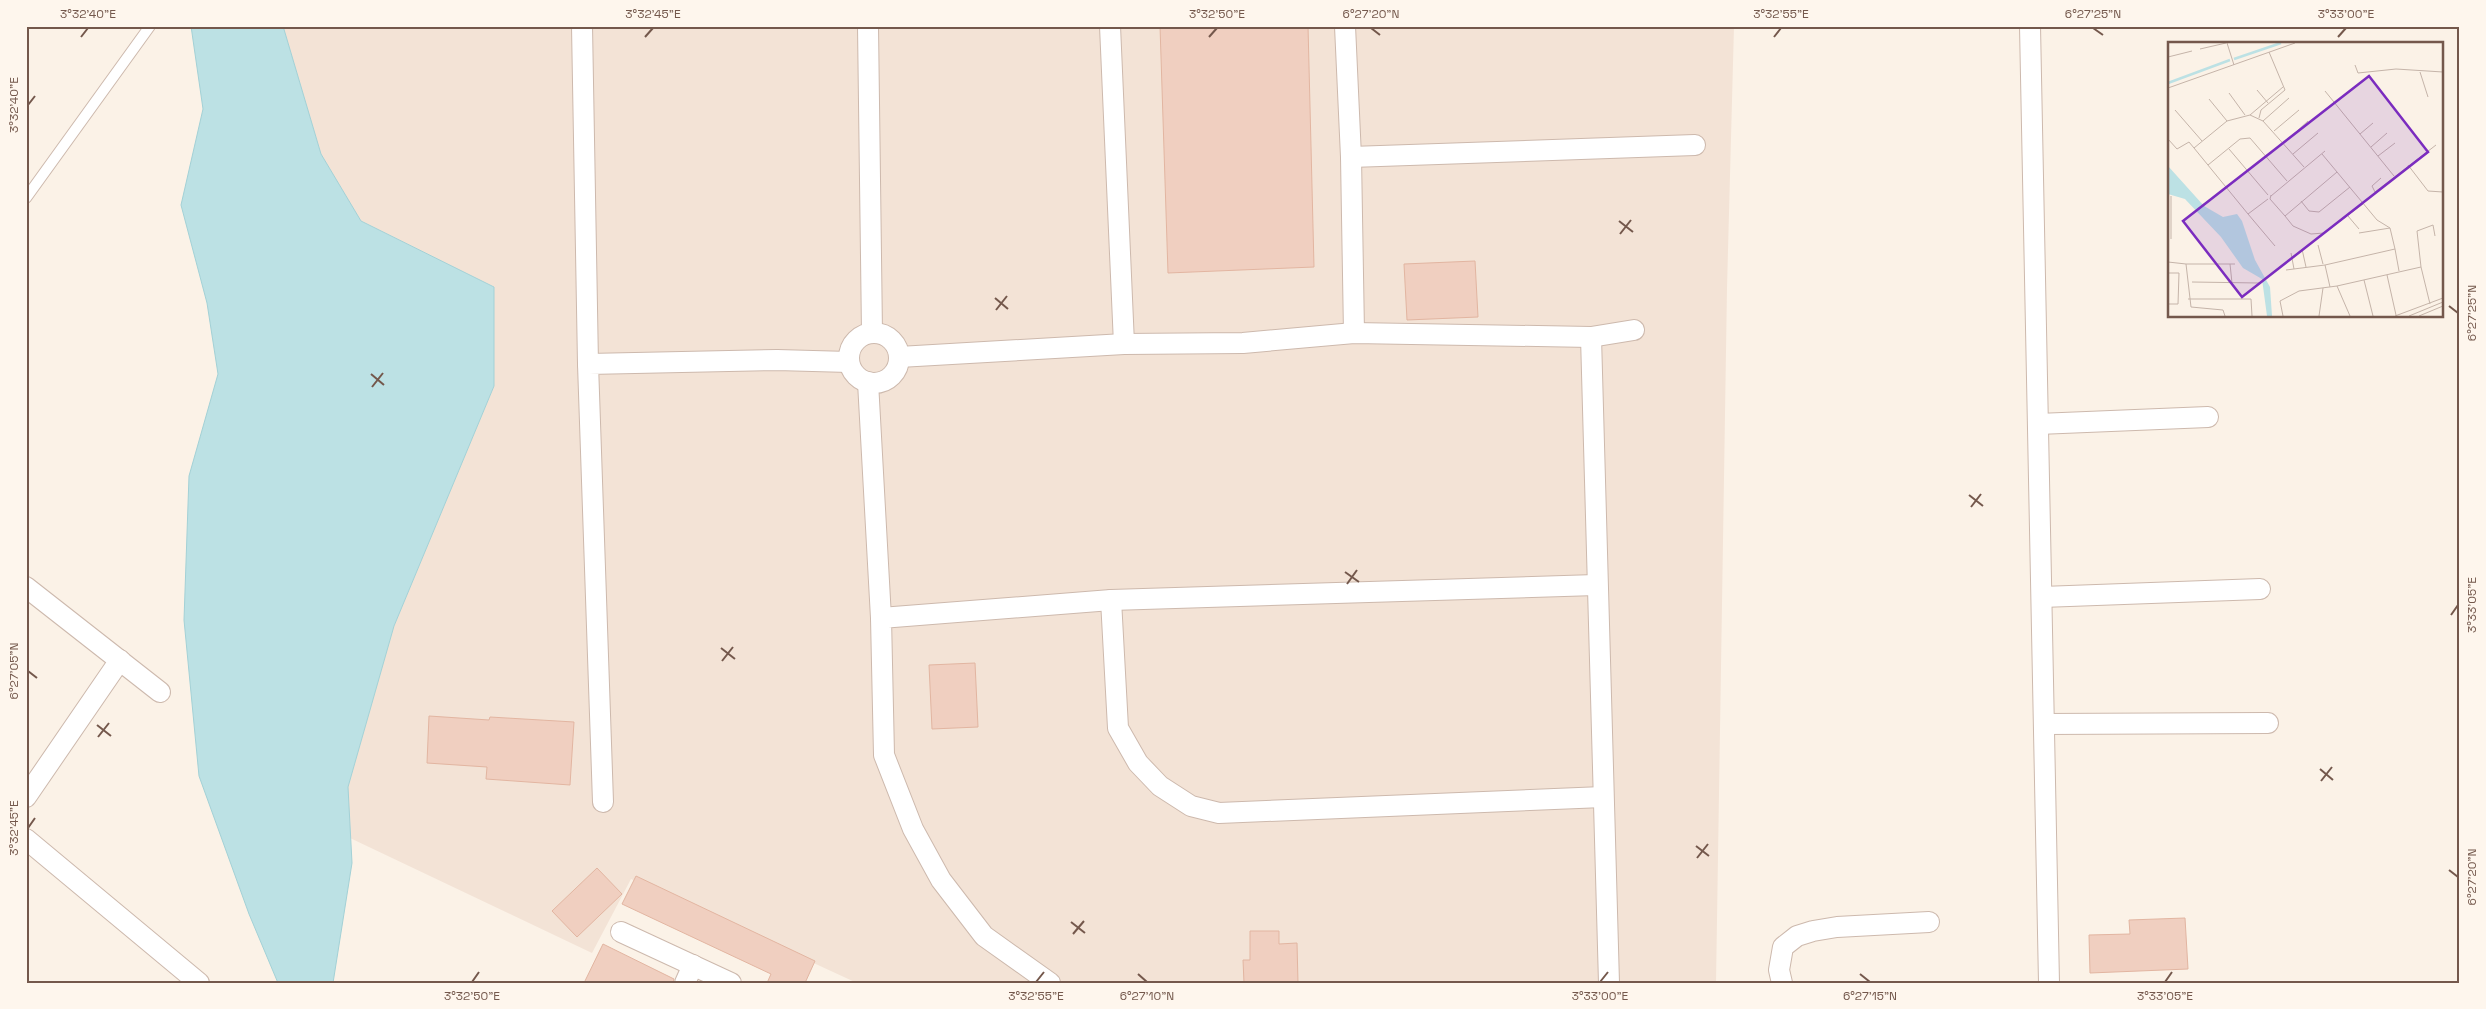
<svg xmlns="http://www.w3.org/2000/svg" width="2486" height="1009" font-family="'Space Grotesk',sans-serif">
	<rect width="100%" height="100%" fill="#fbf2e7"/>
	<polygon fill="#f3e3d6" points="283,26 1734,26 1727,288 1716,983 857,983 631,879 592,953 350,838 348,787 394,626 494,386 494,287 361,221 321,154"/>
	<polygon fill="#bce1e4" stroke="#a3d1d6" points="191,26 283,26 321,154 361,221 494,287 494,386 394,626 348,787 352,863 333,983 278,983 249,914 199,776 184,620 189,476 218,374 207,303 181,205 203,109"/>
	<g fill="#f0cfc0" stroke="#e2b5a1">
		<polygon points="1160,26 1308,26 1314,267 1168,273"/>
		<polygon points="1475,261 1478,317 1407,320 1404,264"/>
		<polygon points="975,663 978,727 932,729 929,665"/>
		<polygon points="429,716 489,720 490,717 574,722 570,785 486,779 487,767 427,763"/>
		<polygon points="597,868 622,894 577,937 552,911"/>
		<polygon points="636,876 815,961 805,983 767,983 771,974 622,904"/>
		<polygon points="2185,918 2188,969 2090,973 2089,935 2130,934 2129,920"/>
		<polygon points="1250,931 1279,931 1279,944 1297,943 1298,983 1244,983 1243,960 1250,960"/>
		<polygon points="603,944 674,979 673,983 584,983"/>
	</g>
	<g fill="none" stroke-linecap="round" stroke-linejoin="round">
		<g stroke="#cdb9ad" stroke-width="12">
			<polyline id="lane" points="26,198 150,26"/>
		</g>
		<g stroke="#cdb9ad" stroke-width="22">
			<g id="street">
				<polyline points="582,26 588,364"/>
				<polyline points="868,26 872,333"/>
				<polyline points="1110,26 1124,344"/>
				<polyline points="1345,26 1351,157 1354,333"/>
				<polyline points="2030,26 2049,983"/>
				<polyline points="1351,157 1695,145"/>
				<circle cx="874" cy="358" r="25"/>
				<polyline points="1591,337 1609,983"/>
				<polyline points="899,357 1124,344 1243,343 1354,333 1591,337 1634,330"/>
				<polyline points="868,382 881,618"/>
				<polyline points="2038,424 2208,417"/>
				<polyline points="26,587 160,692"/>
				<polyline points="2042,597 2260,589"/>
				<polyline points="1111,600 1118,728 1138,763 1160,786 1191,806 1219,813 1603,797"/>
				<polyline points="2044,724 2268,723"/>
				<polyline points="26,797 120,660"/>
				<polyline points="603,802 588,364 777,360 849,362"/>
				<polyline points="26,839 199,983"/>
				<polyline points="621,932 731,983"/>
				<polyline points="685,983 693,965"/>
				<polyline points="1050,983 984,936 941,880 913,829 884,755 881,618 1111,600 1596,585"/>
				<polyline points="1782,983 1779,970 1783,947 1797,936 1813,931 1837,927 1929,922"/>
			</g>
		</g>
		<use href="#lane" stroke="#fff" stroke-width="10"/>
		<use href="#street" stroke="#fff" stroke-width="20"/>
	</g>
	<path fill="none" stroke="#74584c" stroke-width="2" d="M 1371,28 L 1380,35M 2093,28 L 2103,35M 81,37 L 88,28M 645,37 L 653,28M 1209,37 L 1217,28M 1774,37 L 1781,28M 2338,37 L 2346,28M 28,105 L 35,96M 1619,221 L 1633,232M 1620,234 L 1631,220M 995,298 L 1008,309M 2449,306 L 2458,313M 996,310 L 1007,296M 371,374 L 384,385M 372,387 L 383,373M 1969,495 L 1983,506M 1971,507 L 1981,494M 1345,572 L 1359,582M 1347,584 L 1357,570M 2451,615 L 2458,605M 721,648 L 735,659M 722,661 L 733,647M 28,671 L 37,678M 97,725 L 111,736M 98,737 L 109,723M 2320,769 L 2333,780M 2321,781 L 2332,767M 28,828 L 35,818M 1696,846 L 1709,856M 1697,858 L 1708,844M 2449,870 L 2458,877M 1071,922 L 1085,933M 1073,934 L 1084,921M 1138,974 L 1147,982M 1860,974 L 1870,982M 472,982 L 479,972M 1036,982 L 1044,972M 1600,982 L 1608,972M 2165,982 L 2172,972"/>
	<g transform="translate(2168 42)">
		<rect width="275" height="275" fill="#fbf2e7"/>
		<path d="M 0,124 L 36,164 L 55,175 L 69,172 L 74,179 L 87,218 L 102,245 L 104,274 L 99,274 L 94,237 L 75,226 L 53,195 L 17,157 L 0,152 Z" fill="#bce1e4"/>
		<path fill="none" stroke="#bce1e4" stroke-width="2.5" d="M 66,17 L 113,1M 0,41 L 62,18"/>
		<path fill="none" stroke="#c5b4a9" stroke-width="1" d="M 59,1 L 66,23M 32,7 L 58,1M 0,15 L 24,9M 187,23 L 190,31 L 228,27 L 275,30M 252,30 L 260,55M 0,46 L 127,1M 89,48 L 100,61M 157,49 L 226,134M 61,51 L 77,73M 41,57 L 59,79M 7,68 L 34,99M 82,73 L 115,45M 91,76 L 93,68 L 117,48 L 101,10M 95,79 L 121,56M 106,89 L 131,68M 192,92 L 205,81M 0,97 L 9,107 L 21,100 L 26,106M 116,101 L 140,79M 203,105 L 219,91M 61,107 L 100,153M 125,112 L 150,91M 154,112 L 209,178 L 222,186M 210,114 L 227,101M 40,123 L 72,97 L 82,96 L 119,139M 240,123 L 260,149 L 275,150M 169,130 L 117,174 L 125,184 L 143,192 L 156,191 L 195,162M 213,136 L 204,144 L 207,150 L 268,103M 103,153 L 102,157 L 117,174M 3,154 L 3,197M 103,154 L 157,109M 100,157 L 80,172 L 107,204M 133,159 L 141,169 L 151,170 L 182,145M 80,172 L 26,106 L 59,79 L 82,73 L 95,79 L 136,125M 180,174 L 191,187M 191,191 L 222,186 L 227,207M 150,203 L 155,222M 134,207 L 138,225M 123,211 L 126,227M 0,220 L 18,222 L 23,265 L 55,268 L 57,274M 18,222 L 67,222M 62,222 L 64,241M 157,223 L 162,245M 253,225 L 249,189 L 265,183 L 267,194M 118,228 L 157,223 L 227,207 L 231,229M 0,231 L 11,231 L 10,262 L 0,262M 219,233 L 228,273M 196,238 L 205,274M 24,240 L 91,241M 169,244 L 182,274M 20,257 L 83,257 L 84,274M 115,274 L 112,259 L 131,249 L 169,244 L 253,225 L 262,262M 151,274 L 155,246M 227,274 L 275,256M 241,274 L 275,260M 251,274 L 275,264"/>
		<path fill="#7b2cbf" fill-opacity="0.15" stroke="#7b2cbf" stroke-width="2.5" d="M 201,34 L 260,110 L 74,255 L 15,179 Z"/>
		<rect width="275" height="275" fill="none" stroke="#74584c" stroke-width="2.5"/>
	</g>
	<rect width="2486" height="1009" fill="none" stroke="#fef6ed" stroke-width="55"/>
	<rect x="28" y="28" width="2430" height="954" fill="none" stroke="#74584c" stroke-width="2"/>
	<g font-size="12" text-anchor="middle" fill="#74584c">
		<text x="88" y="18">3°32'40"E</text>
		<text x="653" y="18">3°32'45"E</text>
		<text x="1217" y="18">3°32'50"E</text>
		<text x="1371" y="18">6°27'20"N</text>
		<text x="1781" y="18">3°32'55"E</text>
		<text x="2093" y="18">6°27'25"N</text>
		<text x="2346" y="18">3°33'00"E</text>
		<text transform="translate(14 105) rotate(-90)" y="4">3°32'40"E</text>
		<text transform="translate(2472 313) rotate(-90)" y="4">6°27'25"N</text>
		<text transform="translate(2472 605) rotate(-90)" y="4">3°33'05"E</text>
		<text transform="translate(14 671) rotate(-90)" y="4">6°27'05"N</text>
		<text transform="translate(14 828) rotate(-90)" y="4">3°32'45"E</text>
		<text transform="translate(2472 877) rotate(-90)" y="4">6°27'20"N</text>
		<text x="472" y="1000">3°32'50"E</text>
		<text x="1036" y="1000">3°32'55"E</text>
		<text x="1147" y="1000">6°27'10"N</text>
		<text x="1600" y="1000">3°33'00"E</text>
		<text x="1870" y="1000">6°27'15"N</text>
		<text x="2165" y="1000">3°33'05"E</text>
	</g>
</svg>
